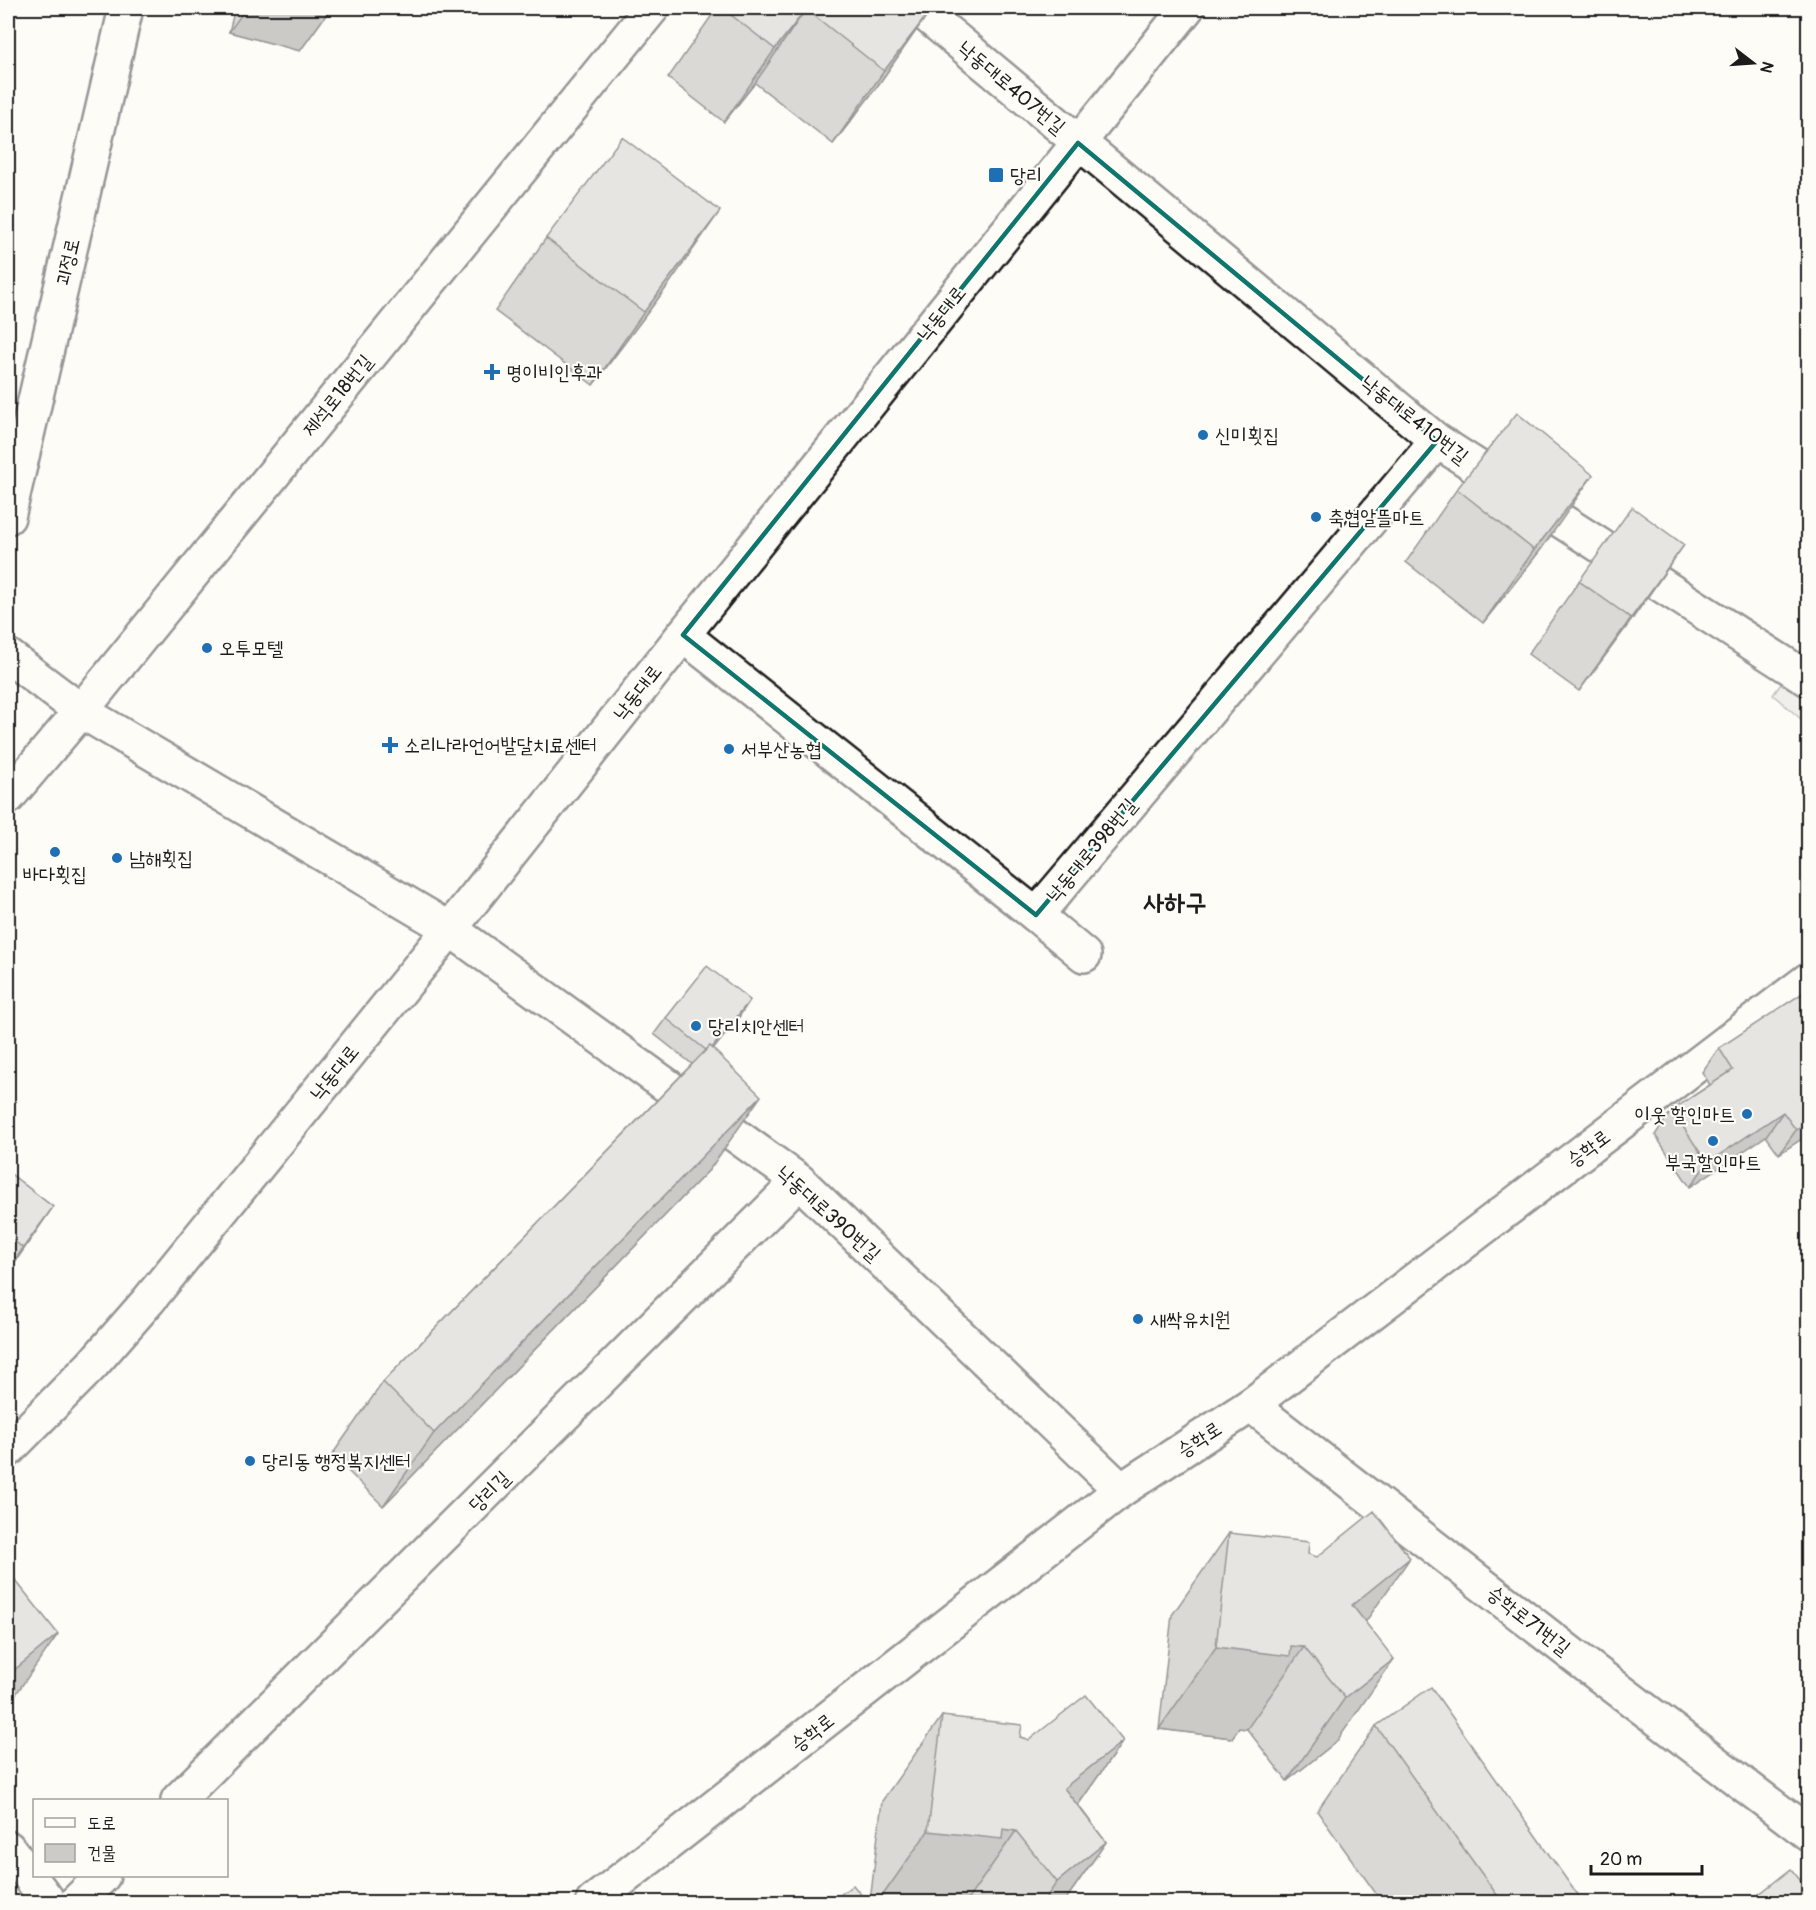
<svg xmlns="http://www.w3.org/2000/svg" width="1816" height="1910" font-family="Pangolin,'Poor Story',sans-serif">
	<rect width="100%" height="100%" fill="#fdfcf7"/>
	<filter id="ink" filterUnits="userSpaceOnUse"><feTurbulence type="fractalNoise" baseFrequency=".0167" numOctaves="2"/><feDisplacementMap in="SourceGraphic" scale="12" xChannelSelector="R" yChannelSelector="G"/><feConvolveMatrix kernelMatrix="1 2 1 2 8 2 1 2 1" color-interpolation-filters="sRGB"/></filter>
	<g filter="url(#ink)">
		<polygon fill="#e0dfdb" stroke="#7e7e7c" stroke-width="1.5" points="1808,646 1808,725 1773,695"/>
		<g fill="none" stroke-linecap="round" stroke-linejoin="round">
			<g stroke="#1c1c1c" stroke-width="38">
				<g id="minor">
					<polyline points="918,8 1437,441 1808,679"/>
					<polyline points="683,635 1036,915 1084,955"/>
					<polyline points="8,656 81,711 652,8"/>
					<polyline points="8,797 81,711 450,929 799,1181 1121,1490"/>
					<polyline points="1036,915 1437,441"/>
					<polyline points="1251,1405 1578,1659 1808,1833"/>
					<polyline points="178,1800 799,1181"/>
					<polyline points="8,1848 49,1902"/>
					<polyline points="76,1902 103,1876"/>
				</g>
			</g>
			<g stroke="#1c1c1c" stroke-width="38">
				<polyline id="tertiary" points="593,1902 1121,1490 1251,1405 1808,980"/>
			</g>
			<g stroke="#1c1c1c" stroke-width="38">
				<polyline id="secondary" points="8,517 126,8"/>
			</g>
			<g stroke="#1c1c1c" stroke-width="38">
				<polyline id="primary" points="8,1450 92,1365 148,1301 450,929 683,635 1187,8"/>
			</g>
			<use href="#minor" stroke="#fdfcf7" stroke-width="33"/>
			<use href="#tertiary" stroke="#fdfcf7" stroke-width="33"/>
			<use href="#secondary" stroke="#fdfcf7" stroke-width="33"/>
			<use href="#primary" stroke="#fdfcf7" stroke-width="33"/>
		</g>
		<g fill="#afafac" stroke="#1c1c1c" stroke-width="1.5">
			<polygon points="235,8 331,8 300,51 229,32"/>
			<polygon points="717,8 918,8 927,15 876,88 833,144 755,83 724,122 668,78"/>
			<polygon points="546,238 669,284 593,385 495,311"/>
			<polygon points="1457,489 1542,548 1483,623 1406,562"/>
			<polygon points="1579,581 1633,618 1579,691 1528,654"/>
			<polygon points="739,1017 713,1049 710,1169 383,1506 332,1455 383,1382 692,1064 654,1034 666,1018"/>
			<polygon points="1719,1048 1809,1134 1779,1154 1766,1136 1690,1187 1655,1135 1672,1110 1710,1085 1702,1072"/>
			<polygon points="8,1172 53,1207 8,1272"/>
			<polygon points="1229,1533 1308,1554 1365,1622 1337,1741 1287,1781 1247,1729 1239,1728 1232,1738 1159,1729 1172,1615"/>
			<polygon points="942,1716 1020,1737 1029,1740 1123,1741 1078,1805 1106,1842 1064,1902 870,1902 882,1801"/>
			<polygon points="1376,1726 1579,1902 1382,1902 1317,1811"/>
		</g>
		<g fill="#8f8e8c" stroke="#1c1c1c" stroke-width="1.5">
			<polygon points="246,8 331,8 300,51 229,32"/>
			<polygon points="806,9 755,83 724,122 775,49"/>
			<polygon points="927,15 876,88 833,144 884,71"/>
			<polygon points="720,211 669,284 593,385 644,312"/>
			<polygon points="1593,475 1542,548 1483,623 1534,550"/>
			<polygon points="1684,545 1633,618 1579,691 1631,618"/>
			<polygon points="750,1000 739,1017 698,1069 709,1052"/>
			<polygon points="761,1096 710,1169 383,1506 434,1433"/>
			<polygon points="1783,1112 1766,1136 1690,1187 1707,1163"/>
			<polygon points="1809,1121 1809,1134 1779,1154 1796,1130"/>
			<polygon points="53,1207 8,1272 8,1270 23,1248"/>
			<polygon points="1410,1558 1353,1640 1352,1605"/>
			<polygon points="58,1634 16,1694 8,1701 8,1675"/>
			<polygon points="1291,1646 1304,1647 1247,1729 1239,1728 1232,1738 1159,1729 1216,1647"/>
			<polygon points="1394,1659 1337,1741 1287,1781 1345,1698"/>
			<polygon points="1123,1741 1063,1826 1064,1788"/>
			<polygon points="1003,1829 1016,1831 966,1902 878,1902 928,1831"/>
			<polygon points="1106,1842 1064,1902 1043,1902 1057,1882"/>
		</g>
		<g fill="#cccbc8" stroke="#1c1c1c" stroke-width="1.5">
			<polygon points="722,8 918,8 927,15 884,71 806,9 775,49"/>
			<polygon points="622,137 720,211 644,312 546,238"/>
			<polygon points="1517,413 1593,475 1534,550 1457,489"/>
			<polygon points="1632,507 1684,545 1631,618 1579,581"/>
			<polygon points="707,966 750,1000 712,1048 710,1046 706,1050 666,1018"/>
			<polygon points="1809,989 1809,1121 1796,1130 1783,1112 1707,1163 1672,1110 1733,1070 1719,1048"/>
			<polygon points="710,1046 761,1096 434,1433 383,1382"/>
			<polygon points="8,1172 53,1207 23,1248 8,1236"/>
			<polygon points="1374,1511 1410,1558 1352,1605 1394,1659 1345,1698 1304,1647 1291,1646 1290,1656 1216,1647 1229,1533 1309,1542 1308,1554 1317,1557"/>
			<polygon points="8,1571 58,1634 8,1675"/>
			<polygon points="1431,1687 1581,1900 1577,1902 1502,1902 1376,1726"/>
			<polygon points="1086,1695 1123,1741 1064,1788 1106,1842 1057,1882 1016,1831 1003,1829 1002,1839 928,1831 942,1716 1022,1725 1020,1737 1029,1740"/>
			<polygon points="1791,1869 1809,1891 1809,1902 1749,1902"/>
			<polygon points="853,1885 867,1902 831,1902"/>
		</g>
	</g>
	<path d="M0 0H1816V1910H0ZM 1078,143 L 1437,441 L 1036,915 L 683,635 Z" fill="#fdfcf7" fill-opacity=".55" fill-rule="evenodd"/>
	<path fill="none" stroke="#0f766e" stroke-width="4.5" stroke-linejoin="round" d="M 1078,143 L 1437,441 L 1036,915 L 683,635 Z"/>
	<g fill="#1f6fb2" stroke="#fdfcf7" stroke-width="2">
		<rect x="988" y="167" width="16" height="16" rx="3"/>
		<path d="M489 363h6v6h6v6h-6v6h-6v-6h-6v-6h6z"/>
		<circle cx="1203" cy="435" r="6"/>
		<circle cx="1316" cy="517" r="6"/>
		<circle cx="207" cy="648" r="6"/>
		<path d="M387 736h6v6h6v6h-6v6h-6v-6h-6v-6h6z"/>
		<circle cx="729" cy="749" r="6"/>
		<circle cx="55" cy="852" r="6"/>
		<circle cx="117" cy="858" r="6"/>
		<circle cx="696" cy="1026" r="6"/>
		<circle cx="1747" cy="1114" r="6"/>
		<circle cx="1713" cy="1141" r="6"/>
		<circle cx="1138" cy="1319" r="6"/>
		<circle cx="250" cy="1461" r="6"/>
	</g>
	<g text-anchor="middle" stroke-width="4.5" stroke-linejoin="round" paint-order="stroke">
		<g font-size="20" fill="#1c1c1c" stroke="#fdfcf7">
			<text transform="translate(1012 87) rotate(40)" y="7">낙동대로407번길</text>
			<text transform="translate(67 262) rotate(-77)" y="7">괴정로</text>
			<text transform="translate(941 313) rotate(-51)" y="7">낙동대로</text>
			<text transform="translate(337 395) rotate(-51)" y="7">제석로18번길</text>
			<text transform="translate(1415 419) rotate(38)" y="7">낙동대로410번길</text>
			<text transform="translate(637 692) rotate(-52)" y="7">낙동대로</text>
			<text transform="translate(1091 850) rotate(-50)" y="7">낙동대로398번길</text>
			<text transform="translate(334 1072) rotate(-51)" y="7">낙동대로</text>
			<text transform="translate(1588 1148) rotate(-37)" y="7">승학로</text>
			<text transform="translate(829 1213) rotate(42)" y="7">낙동대로390번길</text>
			<text transform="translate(1199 1439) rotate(-33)" y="7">승학로</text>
			<text transform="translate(489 1491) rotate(-45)" y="7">당리길</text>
			<text transform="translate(1529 1620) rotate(38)" y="7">승학로71번길</text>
			<text transform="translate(812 1732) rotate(-38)" y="7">승학로</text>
		</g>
		<g font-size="20" fill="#1c1c1c" stroke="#fdfcf7" text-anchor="start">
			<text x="1010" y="182">당리</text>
			<text x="506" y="379">명이비인후과</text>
			<text x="1215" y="442">신미횟집</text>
			<text x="1328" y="524">축협알뜰마트</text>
			<text x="219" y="655">오투모텔</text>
			<text x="404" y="752">소리나라언어발달치료센터</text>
			<text x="741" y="756">서부산농협</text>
			<text x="129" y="865">남해횟집</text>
			<text x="55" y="881" text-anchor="middle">바다횟집</text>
			<text x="708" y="1033">당리치안센터</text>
			<text x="1735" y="1121" text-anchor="end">이웃 할인마트</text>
			<text x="1713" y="1169" text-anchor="middle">부국할인마트</text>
			<text x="1150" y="1326">새싹유치원</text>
			<text x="262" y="1468">당리동 행정복지센터</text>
		</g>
		<g font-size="26" font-weight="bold" fill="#1c1c1c" stroke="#fdfcf7">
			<text x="1175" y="911">사하구</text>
		</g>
	</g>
	<rect width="1816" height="1910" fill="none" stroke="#fdfcf7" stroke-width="30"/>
	<rect x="15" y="15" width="1786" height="1880" fill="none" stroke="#1c1c1c" stroke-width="2" filter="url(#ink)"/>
	<rect x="33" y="1799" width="195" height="78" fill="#fdfcf7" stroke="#a3a29f" stroke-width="1.5"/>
	<rect x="45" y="1818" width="30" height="9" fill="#fdfcf7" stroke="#a3a29f" stroke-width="1.5"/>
	<text x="87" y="1829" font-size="18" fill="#1c1c1c">도로</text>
	<rect x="45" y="1844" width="30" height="18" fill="#cccbc8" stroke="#a3a29f" stroke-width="1.5"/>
	<text x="87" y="1859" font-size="18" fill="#1c1c1c">건물</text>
	<g transform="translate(1753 63) rotate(107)" stroke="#fdfcf7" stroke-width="4.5" paint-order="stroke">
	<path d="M0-4.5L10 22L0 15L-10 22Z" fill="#1c1c1c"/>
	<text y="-9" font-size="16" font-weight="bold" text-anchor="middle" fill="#1c1c1c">N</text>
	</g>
	<path d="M1591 1865v9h111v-9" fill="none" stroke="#1c1c1c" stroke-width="3"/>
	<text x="1600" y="1865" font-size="18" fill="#1c1c1c" stroke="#fdfcf7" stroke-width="4.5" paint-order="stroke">20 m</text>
</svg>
